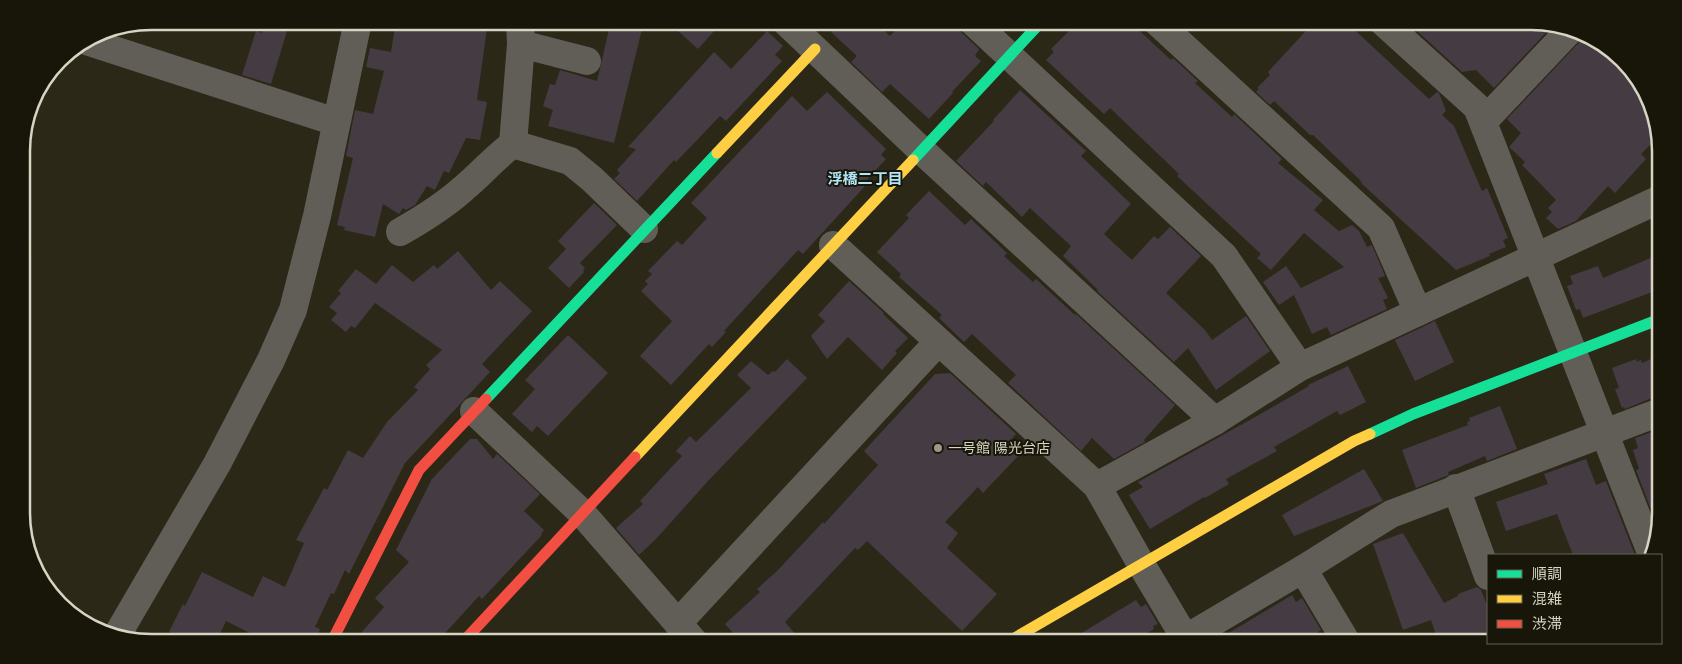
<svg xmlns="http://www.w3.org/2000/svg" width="1682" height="664" font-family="Helvetica,'Noto Sans JP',sans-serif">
	<rect width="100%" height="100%" fill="#2c2818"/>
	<g fill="#443b43">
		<polygon points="265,21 290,21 271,84 242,75 256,31 262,33"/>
		<polygon points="396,21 488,21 477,100 487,102 480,140 466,138 449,173 444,171 435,190 427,186 415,205 406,210 403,208 399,214 383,204 375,237 344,230 345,227 337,225 353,158 346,156 355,110 373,114 384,71 366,67 370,48 391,52"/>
		<polygon points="611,21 644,21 614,143 548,126 553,110 543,106 550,84 555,85 560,70 597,81"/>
		<polygon points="667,21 723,21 698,49"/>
		<polygon points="841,21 874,21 890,36 904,21 957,21 957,26 961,32 979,49 975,56 981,61 952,92 953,93 929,119 890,84 882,92 851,62 857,56 831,32"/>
		<polygon points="1079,21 1129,21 1171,60 1173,58 1198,81 1195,83 1232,117 1234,114 1249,128 1282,159 1278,163 1323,200 1314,210 1339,231 1352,225 1359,231 1367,247 1372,245 1385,276 1378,278 1388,298 1383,300 1387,309 1331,335 1327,327 1312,334 1294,295 1279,305 1263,282 1286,266 1301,288 1344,267 1304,233 1271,270 1257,258 1261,254 1177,176 1179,174 1110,108 1104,114 1046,60 1054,52 1051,49"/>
		<polygon points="1315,21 1345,21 1429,99 1437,92 1439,93 1446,111 1442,115 1454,126 1482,191 1487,188 1495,207 1508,238 1503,240 1506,247 1489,254 1490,256 1456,270 1361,183 1362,182 1313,135 1310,135 1274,101 1270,105 1256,92 1259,89 1257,88 1270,75 1268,72"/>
		<polygon points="1406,21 1531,21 1553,25 1494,88 1476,70 1462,72"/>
		<polygon points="767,31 783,46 775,55 782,61 726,121 720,116 676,162 674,160 637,201 614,179 620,173 617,170 636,149 628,147 714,52 731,69"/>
		<polygon points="1585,36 1629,66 1660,135 1641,154 1646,159 1615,193 1608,186 1576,221 1558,229 1546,218 1552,212 1548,208 1556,200 1522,165 1525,162 1509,147 1521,133 1507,119"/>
		<polygon points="1020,90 1086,151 1081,156 1131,204 1104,234 1132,260 1154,236 1158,239 1170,227 1201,256 1166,293 1205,330 1212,340 1246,316 1270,351 1216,390 1188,348 1174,362 1097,291 1098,290 1063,256 1071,246 1030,208 1022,217 986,182 983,186 956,161 994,121 993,120"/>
		<polygon points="827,92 886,149 881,155 886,159 864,183 866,185 803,254 798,250 724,331 726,332 712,347 709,344 671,385 640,356 672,321 641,291 648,284 645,281 652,274 648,271 677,241 682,245 707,218 691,203 792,96 807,111"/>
		<polygon points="929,191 965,225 971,219 1007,253 1004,256 1033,282 1036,279 1075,315 1076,314 1175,405 1144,440 1145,442 1114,459 1092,438 1081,451 1008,383 1016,375 972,334 964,342 939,318 942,315 899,277 901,274 877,252 909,218 906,215"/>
		<polygon points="594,203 617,225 580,263 585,268 583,270 584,272 569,288 548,268 566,249 558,241"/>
		<polygon points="458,251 491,290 500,281 532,311 482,364 490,372 405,463 349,574 345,570 334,594 331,593 315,627 320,629 316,643 269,643 226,621 216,643 167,643 174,634 169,632 183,604 185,606 202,572 253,597 263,576 285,587 304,543 296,540 324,488 327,490 348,450 363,458 387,422 418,390 414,387 430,369 426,365 442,350 375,303 355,328 351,326 346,332 331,320 337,313 329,307 341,293 338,291 356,269 376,284 392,265 413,282 434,265 437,269"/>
		<polygon points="1660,254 1660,289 1583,318 1580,309 1576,310 1567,286 1573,284 1570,276 1598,266 1603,278"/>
		<polygon points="849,281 884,313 883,314 908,338 895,351 897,353 882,370 848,337 827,359 811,336 825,321 818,315"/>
		<polygon points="1435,321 1454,362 1415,381 1395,340"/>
		<polygon points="568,335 608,373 548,436 537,426 532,432 512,414 535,389 525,380"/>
		<polygon points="1660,355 1660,397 1654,397 1625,409 1624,407 1622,408 1615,389 1619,388 1612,368 1636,359 1637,362 1641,360 1642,363"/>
		<polygon points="787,359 807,378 708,481 656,539 639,555 616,528 643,504 640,501 682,456 676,451 690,436 696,442 751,388 737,375 751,361 768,375 773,371 775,372"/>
		<polygon points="1348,366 1366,402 1340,415 1337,411 1274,447 1277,451 1226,479 1229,484 1205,498 1204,497 1150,529 1129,495 1143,487 1138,482 1257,416 1309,386 1308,385"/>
		<polygon points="950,373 1016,434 1006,445 1018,456 983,493 978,487 945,522 958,533 947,548 997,594 962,631 867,541 858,550 855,548 785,622 803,643 742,643 725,624 760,592 757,589 777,571 823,522 824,524 878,465 864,451 935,374"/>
		<polygon points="1500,406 1517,449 1487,461 1485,456 1448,472 1449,475 1446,476 1416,488 1402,450 1468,425 1467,422 1470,421 1469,418"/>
		<polygon points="1660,429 1661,513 1658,528 1636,470 1639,469 1633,450 1638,448 1635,438"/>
		<polygon points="470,439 477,439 493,459 497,454 540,494 524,511 544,530 541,534 542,535 482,599 479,596 436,643 352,643 384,607 375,598 409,562 396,550 432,479"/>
		<polygon points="1586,459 1596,485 1606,481 1635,555 1573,555 1557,514 1506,531 1496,502 1548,484 1544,474"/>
		<polygon points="1364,469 1383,501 1294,536 1282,515"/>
		<polygon points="1403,533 1444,603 1458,596 1458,594 1477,587 1481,590 1488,608 1488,642 1438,642 1431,620 1403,630 1373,544"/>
		<polygon points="1292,595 1296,602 1302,598 1321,630 1314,635 1318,643 1212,643"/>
		<polygon points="1136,600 1141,607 1146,604 1158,624 1153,626 1154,629 1143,636 1147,643 1065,643"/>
	</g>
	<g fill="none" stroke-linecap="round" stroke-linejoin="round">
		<g stroke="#615e58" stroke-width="28">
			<polyline points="520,21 521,44 513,144 570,161 592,179 644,229"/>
			<polyline points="785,21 921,150 1215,421"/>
			<polyline points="972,21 1224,256 1300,367"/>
			<polyline points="1156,21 1381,228 1418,312"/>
			<polyline points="1382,21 1477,107 1652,555"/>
			<polyline points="86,41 336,122"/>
			<polyline points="521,44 587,61"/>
			<polyline points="1484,121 1572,28"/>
			<path d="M 400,232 C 423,219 444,206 464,188 C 481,174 495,157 513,144"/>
			<polyline points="833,245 1097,486 1141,564 1188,643"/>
			<polyline points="474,411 582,513 695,643"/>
			<polyline points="1097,486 1215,421 1300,367 1660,199"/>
			<polyline points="1456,488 1488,576"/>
			<polyline points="1303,569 1347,643"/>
			<polyline points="678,623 938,342"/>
			<polyline points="116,637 217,464 271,360 293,310 317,216 358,21"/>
			<polyline points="1178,643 1303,569 1391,514 1660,412"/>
		</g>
		<g stroke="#16e098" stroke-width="11">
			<polyline points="913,160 1042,21"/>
			<polyline points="486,399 717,153"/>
			<polyline points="1370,434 1413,414 1660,319"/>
		</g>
		<g stroke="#ffcf43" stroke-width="11">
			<polyline points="717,153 815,49"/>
			<polyline points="635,457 913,160"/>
			<polyline points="1006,643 1354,441 1370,434"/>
		</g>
		<g stroke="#f24e42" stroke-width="11">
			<polyline points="331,643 419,470 486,399"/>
			<polyline points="462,643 635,457"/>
		</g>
	</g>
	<circle fill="#9c9887" stroke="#181609" stroke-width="2" cx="938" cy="448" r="5"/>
	<g text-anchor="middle" stroke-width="4" stroke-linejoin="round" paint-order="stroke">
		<g font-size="14" fill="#d8d4c3" stroke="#181609" text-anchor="start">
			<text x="948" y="453">一号館 陽光台店</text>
		</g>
		<g font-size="15" font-weight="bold" fill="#b0e5f8" stroke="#181609">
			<text x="865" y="184">浮橋二丁目</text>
		</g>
	</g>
	<path d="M0 0H1682V664H0ZM151 30H1531A121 121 0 0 1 1652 151V513A121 121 0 0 1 1531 634H151A121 121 0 0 1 30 513V151A121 121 0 0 1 151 30Z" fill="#181609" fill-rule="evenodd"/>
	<path fill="none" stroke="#d8d4c3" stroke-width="2.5" d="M151 30H1531A121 121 0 0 1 1652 151V513A121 121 0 0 1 1531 634H151A121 121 0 0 1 30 513V151A121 121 0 0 1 151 30Z"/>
	<rect x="1487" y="554" width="175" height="90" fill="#181609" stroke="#656253"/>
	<rect x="1497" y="570" width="25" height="8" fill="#16e098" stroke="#656253"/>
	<text x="1532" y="579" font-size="15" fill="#d8d4c3">順調</text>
	<rect x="1497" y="595" width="25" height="8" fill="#ffcf43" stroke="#656253"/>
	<text x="1532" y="604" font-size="15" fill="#d8d4c3">混雑</text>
	<rect x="1497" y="620" width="25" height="8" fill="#f24e42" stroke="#656253"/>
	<text x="1532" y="629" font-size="15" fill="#d8d4c3">渋滞</text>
</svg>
